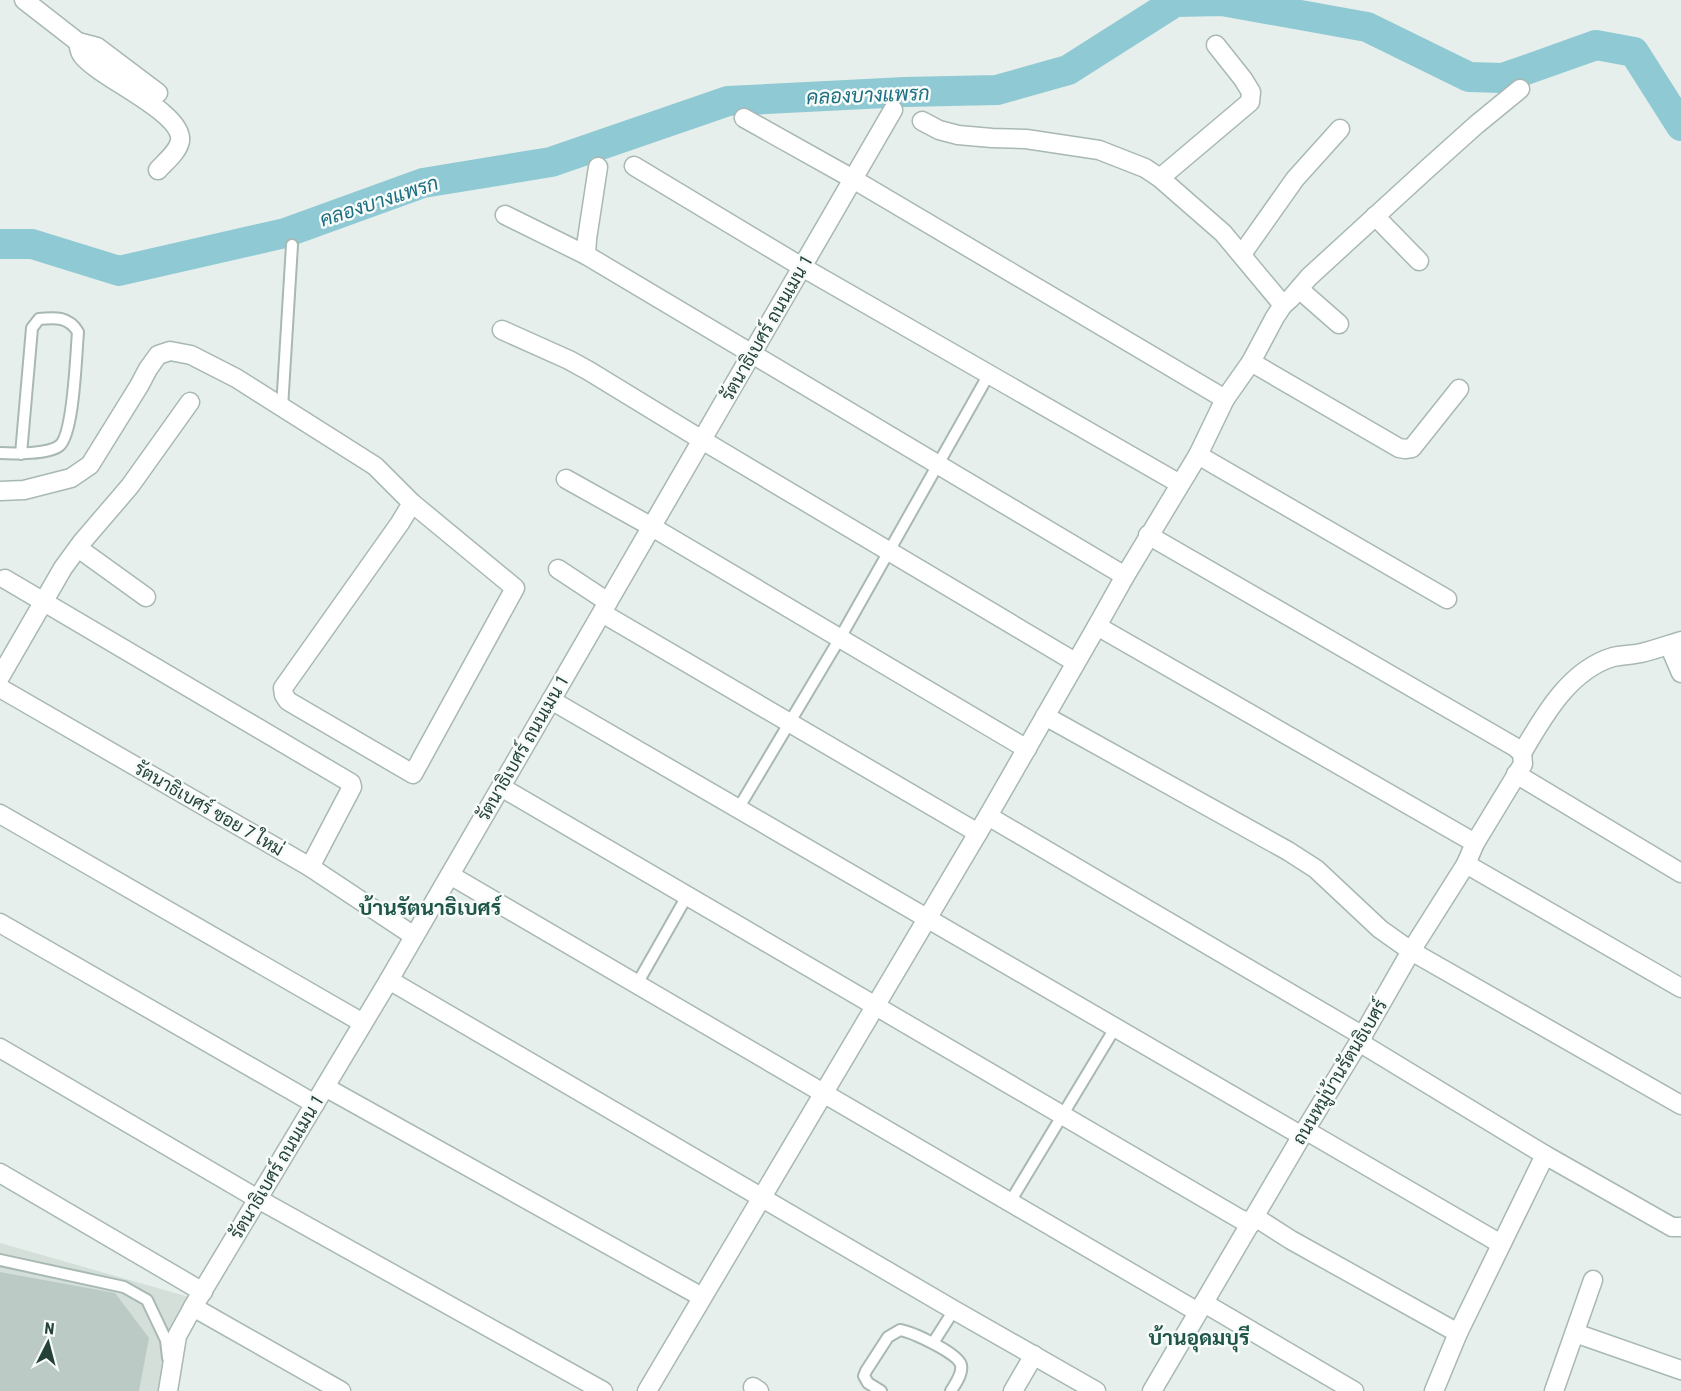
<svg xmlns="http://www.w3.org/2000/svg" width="1681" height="1391" font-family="'Roboto Condensed',Sarabun,sans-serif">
	<rect width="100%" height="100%" fill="#e6efeb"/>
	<polygon fill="#d4dfda" points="0,1243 203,1301 183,1340 174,1391 0,1391"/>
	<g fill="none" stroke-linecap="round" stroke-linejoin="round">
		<polyline stroke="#8ec9d4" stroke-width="30" points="0,244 32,244 119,271 285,233 423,183 551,162 728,101 905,92 997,90 1068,70 1175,2 1222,1 1367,27 1469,77 1503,78 1596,45 1634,52 1681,126"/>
	</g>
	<polygon fill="#bbcac4" points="0,1272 115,1293 149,1338 139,1391 0,1391"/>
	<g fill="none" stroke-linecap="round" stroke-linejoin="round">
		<g stroke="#a8b8b2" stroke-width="14">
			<g id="service">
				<polyline points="282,408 292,245"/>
				<path d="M 0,453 C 15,454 48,454 59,446 C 74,435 76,353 78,332 C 69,317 56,317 39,319 L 32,328 L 21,454"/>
				<polyline points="738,809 840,638 989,374"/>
				<polyline points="637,984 687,896"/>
				<polyline points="1010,1202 1115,1028"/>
				<polyline points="0,1260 124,1287 147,1300 166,1340 168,1358"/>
				<polyline points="933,1343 954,1310"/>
				<path d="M 881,1391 L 868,1383 L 864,1376 L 866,1371 L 888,1337 L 900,1330 C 912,1332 958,1353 961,1365 C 963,1374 955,1384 951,1391"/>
			</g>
		</g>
		<g stroke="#a8b8b2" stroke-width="21">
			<g id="minor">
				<polyline points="24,0 78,42 97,47 158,93"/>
				<path d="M 78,42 C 79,46 79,51 82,55 C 99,78 184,112 180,141 C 178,152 165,162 158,170"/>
				<polyline points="744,118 853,179 1225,399"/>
				<polyline points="634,166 802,267 1180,484"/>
				<polyline points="598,167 587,239 586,255 1125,576"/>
				<polyline points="1160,178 1250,102 1251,92 1243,79 1216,45"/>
				<polyline points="505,215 586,255"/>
				<polyline points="1375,216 1419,261"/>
				<polyline points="1242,254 1295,179 1340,129"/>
				<polyline points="1299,289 1339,324"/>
				<polyline points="1283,305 1291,298 1309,277 1427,169 1476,125 1520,89"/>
				<polyline points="502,330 569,360 589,371 702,440 1075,662"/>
				<polyline points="1251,362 1399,448 1405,449 1412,448 1459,389"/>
				<polyline points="1198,455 1447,599"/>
				<polyline points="566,479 652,527 1027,749"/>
				<polyline points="0,491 24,490 71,478 90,465 139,386 148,369 158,355 170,351 191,355 236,378 375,466 412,503 400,523 283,688 284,695 288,701 413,774 515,588 412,503"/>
				<polyline points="1148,535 1515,747 1522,753"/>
				<polyline points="78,548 146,597"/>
				<polyline points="558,569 608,602"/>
				<polyline points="5,579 351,783 352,787 310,867"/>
				<polyline points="602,613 978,833"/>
				<polyline points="1097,626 1475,843"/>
				<polyline points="1669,645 1681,673"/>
				<polyline points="0,677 63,568 82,542 130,486 190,402"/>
				<polyline points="0,688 310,867 414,936"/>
				<polyline points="551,700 1302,1136"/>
				<polyline points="1045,716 1288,851 1316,869 1380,929 1411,951 1681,1105"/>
				<path d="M 1522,753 C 1543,717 1569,670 1613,657 C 1622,655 1632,655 1641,653 C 1654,650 1668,645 1681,641"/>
				<polyline points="1516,774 1681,873"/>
				<polyline points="501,787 1240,1219 1252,1223"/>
				<polyline points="0,814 363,1023"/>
				<polyline points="988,816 1363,1036"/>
				<polyline points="1466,864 1681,988"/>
				<polyline points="450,875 1198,1312"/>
				<polyline points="0,923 315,1104"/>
				<polyline points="389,980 954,1310 1096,1391"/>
				<polyline points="1359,1042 1545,1155 1672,1227 1681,1227"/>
				<polyline points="0,1048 258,1199 603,1391"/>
				<polyline points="325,1087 702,1297"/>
				<polyline points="1305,1130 1501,1244"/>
				<polyline points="0,1173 203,1292"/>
				<polyline points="1255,1217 1291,1240 1458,1333"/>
				<polyline points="1204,1303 1354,1391"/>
				<polyline points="193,1307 341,1391"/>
				<polyline points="1575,1333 1681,1370"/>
				<polyline points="753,1387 759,1391"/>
				<polyline points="168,1391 177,1336 193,1307 389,980 893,110"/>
				<polyline points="647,1391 988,816 1097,626 1125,576 1198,455 1225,399 1251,362 1275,317 1283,305 1223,233 1160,178 1145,168 1099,150 1026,139 992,138 958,135 939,130 922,121"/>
				<polyline points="1013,1391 1034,1355"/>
				<polyline points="1152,1391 1304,1132 1359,1042 1411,951 1466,864 1475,843 1523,764 1522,753"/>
				<polyline points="1434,1391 1458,1333 1545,1155"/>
				<polyline points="1554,1391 1593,1280"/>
			</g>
		</g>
		<use href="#service" stroke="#fff" stroke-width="10"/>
		<use href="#minor" stroke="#fff" stroke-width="18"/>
	</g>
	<g text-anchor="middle" stroke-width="5" stroke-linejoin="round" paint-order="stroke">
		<g font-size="18" fill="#24423a" stroke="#f7fbf9">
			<text transform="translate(767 328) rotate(-60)" y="6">รัตนาธิเบศร์ ถนนเมน 1</text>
			<text transform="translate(523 748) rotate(-60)" y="6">รัตนาธิเบศร์ ถนนเมน 1</text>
			<text transform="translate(209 809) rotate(30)" y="6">รัตนาธิเบศร์ ซอย 7 ใหม่</text>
			<text transform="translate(1340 1072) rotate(-59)" y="6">ถนนหมู่บ้านรัตนธิเบศร์</text>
			<text transform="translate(277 1167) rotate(-59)" y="6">รัตนาธิเบศร์ ถนนเมน 1</text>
		</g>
		<g font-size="20" font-style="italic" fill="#1c6f80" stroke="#f7fbf9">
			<text transform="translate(868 95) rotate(-2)" y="7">คลองบางแพรก</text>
			<text transform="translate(379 201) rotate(-18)" y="7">คลองบางแพรก</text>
		</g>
		<g font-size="21" font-weight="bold" fill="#1f5548" stroke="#f7fbf9">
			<text x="430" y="915">บ้านรัตนาธิเบศร์</text>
			<text x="1199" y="1345">บ้านอุดมบุรี</text>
		</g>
	</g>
	<g transform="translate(48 1343) rotate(6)" stroke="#f7fbf9" stroke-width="4.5" paint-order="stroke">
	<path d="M0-4.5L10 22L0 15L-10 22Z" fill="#24423a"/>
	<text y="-9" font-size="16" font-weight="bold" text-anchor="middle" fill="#24423a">N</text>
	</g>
</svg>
